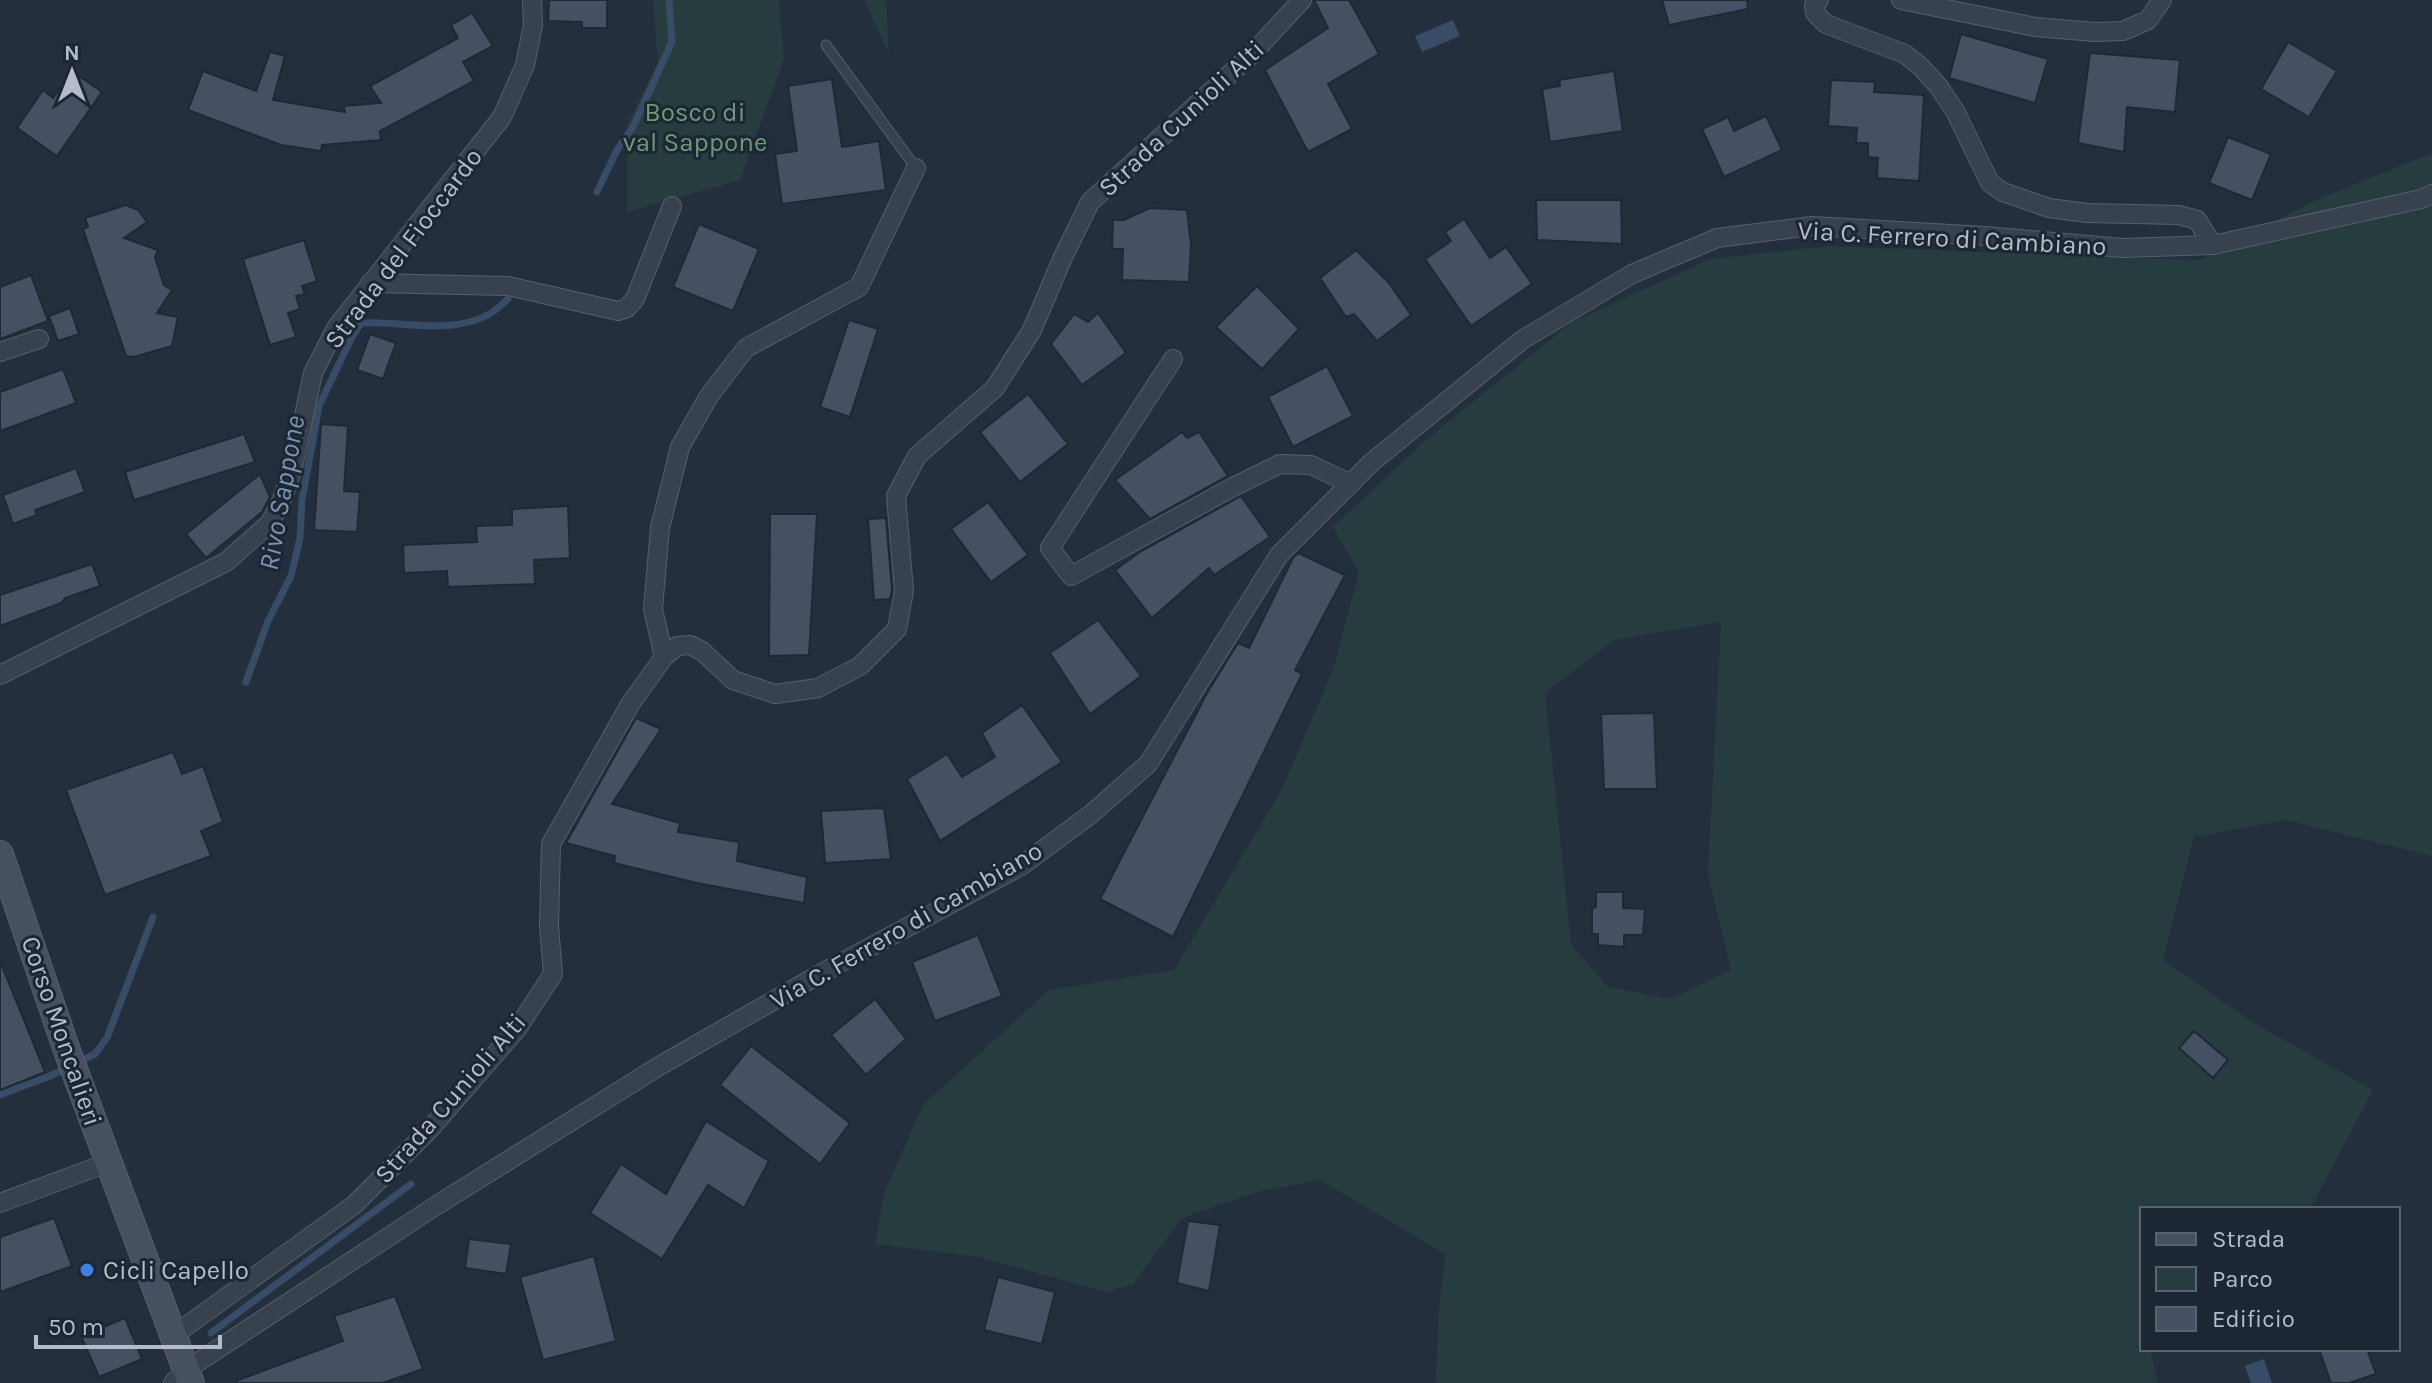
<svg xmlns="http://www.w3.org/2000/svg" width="2432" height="1383" font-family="Karla,sans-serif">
	<rect width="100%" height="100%" fill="#242f3e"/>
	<g fill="#263c3f" fill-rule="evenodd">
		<polygon points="653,0 779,0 784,59 740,180 627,212 627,125 658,63"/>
		<polygon points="864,0 886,0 889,54"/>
		<path d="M 2432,153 L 2432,856 L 2286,820 L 2194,837 L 2163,960 L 2254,1023 L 2373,1090 L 2310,1209 L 2142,1209 L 2142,1349 L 2150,1349 L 2158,1383 L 1436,1383 L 1439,1311 L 1445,1254 L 1320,1180 L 1260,1191 L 1182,1218 L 1133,1284 L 1106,1292 L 979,1257 L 875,1244 L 884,1193 L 923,1105 L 1049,990 L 1174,970 L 1280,793 L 1333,670 L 1359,572 L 1333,527 L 1427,439 L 1571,323 L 1710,259 L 1829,246 L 2200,260 L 2316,200 ZM 1721,622 L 1708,874 L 1731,970 L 1671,999 L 1608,987 L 1571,944 L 1545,693 L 1614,640 Z"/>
	</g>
	<g fill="#394c67">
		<polygon points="1453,20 1460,36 1422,52 1415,36"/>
		<polygon points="2264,1359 2272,1383 2251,1383 2245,1366"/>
	</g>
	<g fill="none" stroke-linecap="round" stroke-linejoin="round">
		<g stroke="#394c67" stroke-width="7">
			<polyline points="597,192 617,150 633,127 672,42 669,0"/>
			<path d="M 246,682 L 268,621 L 291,576 L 300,538 L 302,500 L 319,406 L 352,337 L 361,323 C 403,321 449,335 488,315 C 495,311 502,304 508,299"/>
			<polyline points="0,1095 50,1076 95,1054 107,1038 153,917"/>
			<polyline points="211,1333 411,1184"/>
		</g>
	</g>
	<g fill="#455162" stroke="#1f2835" stroke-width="2">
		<polygon points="549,0 607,0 607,28 582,28 582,22 548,21"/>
		<polygon points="1314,0 1349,0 1379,54 1328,84 1352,129 1308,152 1265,70 1328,28"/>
		<polygon points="1662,0 1747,0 1748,9 1669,25"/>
		<polygon points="472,13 493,46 463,62 474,81 380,131 381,140 322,145 321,151 281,145 188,110 203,71 256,91 270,52 285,56 273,100 345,112 344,106 381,103 370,86 458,38 451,25"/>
		<polygon points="1961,34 2048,59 2035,103 1949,78"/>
		<polygon points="2288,42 2337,71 2309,117 2261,89"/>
		<polygon points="2090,53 2180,60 2175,112 2127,107 2124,152 2078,143"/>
		<polygon points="1614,71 1623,131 1550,142 1542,89 1560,86 1559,80"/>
		<polygon points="79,76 102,92 57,156 17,128 43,90 53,98 61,87 68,92"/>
		<polygon points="832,79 842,147 879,141 886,190 782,204 775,154 797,151 788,86"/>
		<polygon points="1831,80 1875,82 1874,92 1924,95 1919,181 1877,178 1878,158 1868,157 1868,143 1856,143 1857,128 1828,126"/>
		<polygon points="1766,116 1782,150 1724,177 1702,129 1728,117 1734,131"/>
		<polygon points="2228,137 2271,154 2252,200 2209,183"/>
		<polygon points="1536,200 1621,200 1622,244 1537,240"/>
		<polygon points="126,205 138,210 147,222 124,238 158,250 155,257 164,285 172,290 157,313 178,317 172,346 134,357 126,356 83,229 88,227 85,218"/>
		<polygon points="1150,208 1187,210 1191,245 1189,282 1122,280 1123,249 1112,249 1113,220 1124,220"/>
		<polygon points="1464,219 1490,258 1506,247 1532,284 1471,326 1425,259 1451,241 1445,232"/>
		<polygon points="699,224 759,249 733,311 673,287"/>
		<polygon points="304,240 317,281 302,286 305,294 296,296 300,309 288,313 296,337 270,345 243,259"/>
		<polygon points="1356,250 1389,283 1411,315 1377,341 1354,314 1346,317 1320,278"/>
		<polygon points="31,275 48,321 0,339 0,287"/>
		<polygon points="1257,286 1299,329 1262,369 1216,327"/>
		<polygon points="70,308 79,334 58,341 49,316"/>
		<polygon points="1098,313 1126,353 1082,385 1051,344 1074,314 1088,322"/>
		<polygon points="849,320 878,329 850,417 820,407"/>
		<polygon points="370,334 396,343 383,379 357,370"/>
		<polygon points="1327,366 1353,416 1293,447 1268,397"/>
		<polygon points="63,369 76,403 0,431 0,392"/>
		<polygon points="1028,394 1068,444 1020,482 980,432"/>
		<polygon points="321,424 348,426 344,491 360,492 357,532 314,530"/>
		<polygon points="1182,432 1187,438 1199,432 1228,476 1150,519 1115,480"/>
		<polygon points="244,434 255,462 134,500 125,472"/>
		<polygon points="76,468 85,492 35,510 37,515 13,524 3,495"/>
		<polygon points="260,474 270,497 262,512 206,558 186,534"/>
		<polygon points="1241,496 1270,537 1214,575 1209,568 1152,618 1115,570 1140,552"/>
		<polygon points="988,502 1028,555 991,582 951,529"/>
		<polygon points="568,506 570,558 534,560 535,584 448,587 447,571 404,573 403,545 477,542 476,526 512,525 512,509"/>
		<polygon points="770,514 817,514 809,655 769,656"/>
		<polygon points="886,518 892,590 890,599 874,600 868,519"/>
		<polygon points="1298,553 1345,575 1295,670 1302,674 1173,937 1100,899 1207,693 1238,643 1249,648 1293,558"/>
		<polygon points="92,564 100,586 65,598 61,603 0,626 0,595"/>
		<polygon points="1098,620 1141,676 1090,714 1050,653"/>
		<polygon points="1022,705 1062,762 940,841 907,779 947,754 962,777 995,757 982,733"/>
		<polygon points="1654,713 1657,789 1604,789 1601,714"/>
		<polygon points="636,718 661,729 612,804 680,823 678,832 739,842 737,861 807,877 804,903 697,883 614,863 615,856 566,843"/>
		<polygon points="173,752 182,774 203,766 223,822 201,831 211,856 105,895 66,790"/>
		<polygon points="884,808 891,859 825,863 821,811"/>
		<polygon points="1596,892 1623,892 1623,908 1645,909 1643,935 1624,935 1624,947 1598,945 1598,934 1592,934 1592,908 1596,907"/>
		<polygon points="978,935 1002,996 935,1021 912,962"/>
		<polygon points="0,961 45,1072 0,1090"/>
		<polygon points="875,999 906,1039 866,1075 831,1035"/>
		<polygon points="2194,1031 2228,1060 2213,1078 2179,1048"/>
		<polygon points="751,1046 850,1123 820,1164 720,1085"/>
		<polygon points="706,1121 769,1161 744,1208 708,1185 662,1259 590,1213 621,1164 666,1194"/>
		<polygon points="54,1218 72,1266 0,1292 0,1237"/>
		<polygon points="1188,1221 1220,1225 1209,1291 1177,1283"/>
		<polygon points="469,1239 511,1244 506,1274 465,1268"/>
		<polygon points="594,1256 616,1341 543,1360 520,1277"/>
		<polygon points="998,1277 1055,1292 1042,1344 984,1330"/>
		<polygon points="395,1296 423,1369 383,1383 237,1383 236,1381 343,1341 334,1316"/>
		<polygon points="125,1318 142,1359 99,1377 81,1336"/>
		<polygon points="2319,1349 2367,1349 2376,1374 2349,1383 2331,1383"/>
	</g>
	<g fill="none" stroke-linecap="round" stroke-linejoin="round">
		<g stroke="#565f6c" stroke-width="11">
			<polyline id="lane" points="826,45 916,168"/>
		</g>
		<g stroke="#565f6c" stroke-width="20">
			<g id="street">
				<polyline points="1819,0 1814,5 1815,13 1826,24 1905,54 1921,67 1939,87 1955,111 1990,183 2003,192 2049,208 2087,213 2179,215 2197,220 2213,245"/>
				<polyline points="1901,0 2035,27 2095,32 2123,31 2148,20 2162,0"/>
				<polyline points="370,283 508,286 618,311 627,308 635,299 672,206"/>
				<polyline points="0,352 39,339"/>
				<polyline points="1173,359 1050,548 1071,576 1233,487 1280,464 1311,465 1351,484"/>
				<polyline points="664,657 653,609 660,528 680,447 709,396 746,348 859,287 916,168"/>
				<polyline points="0,675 226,562 270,523 282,499 292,472 313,373 336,328 502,117 525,65 533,25 532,0"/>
				<polyline points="0,1203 110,1162"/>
				<polyline points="174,1335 354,1205 430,1129 517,1029 553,974 549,926 551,844 631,703 664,657 677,646 690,645 702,651 733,680 775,694 818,688 860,666 897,629 904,591 896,496 917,456 995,388 1032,330 1063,257 1090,202 1252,54 1302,0"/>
				<polyline points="173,1383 186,1370 437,1205 661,1065 820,974 1021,866 1090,815 1148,764 1279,555 1372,462 1522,340 1632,274 1717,238 1812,226 1985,236 2123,248 2213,245 2421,199 2432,194"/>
			</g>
		</g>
		<g stroke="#565f6c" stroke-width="28">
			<polyline id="secondary" points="0,854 65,1045 191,1383"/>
		</g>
		<use href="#lane" stroke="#38414e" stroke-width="9"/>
		<use href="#street" stroke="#38414e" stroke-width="18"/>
		<use href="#secondary" stroke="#465061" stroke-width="26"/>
	</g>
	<circle fill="#3f7fe0" stroke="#1d2633" stroke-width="3" cx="87" cy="1270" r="8"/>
	<g text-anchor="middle" stroke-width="6" stroke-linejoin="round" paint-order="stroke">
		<g font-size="26" fill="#6b9a76" stroke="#1d2633">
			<text x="695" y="121">Bosco di<tspan x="695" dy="30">val Sappone</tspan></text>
		</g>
		<g font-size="26" fill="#b4bcc9" stroke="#1d2633">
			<text transform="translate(1181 118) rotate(-43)" y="9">Strada Cunioli Alti</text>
			<text transform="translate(1952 238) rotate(3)" y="9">Via C. Ferrero di Cambiano</text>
			<text transform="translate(403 248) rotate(-53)" y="9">Strada del Fioccardo</text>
			<text transform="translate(906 925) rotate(-30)" y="9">Via C. Ferrero di Cambiano</text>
			<text transform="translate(62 1031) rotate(71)" y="9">Corso Moncalieri</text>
			<text transform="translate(450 1098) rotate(-49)" y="9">Strada Cunioli Alti</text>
		</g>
		<g font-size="26" fill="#b4bcc9" stroke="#1d2633" text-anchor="start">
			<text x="103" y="1279">Cicli Capello</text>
		</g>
		<g font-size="28" font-style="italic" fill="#7c92b1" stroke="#1d2633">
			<text transform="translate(281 493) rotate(-80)" y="10">Rivo Sappone</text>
		</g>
	</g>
	<rect x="2140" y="1207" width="260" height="144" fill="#1d2633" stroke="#59626f" stroke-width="2"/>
	<rect x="2156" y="1233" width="40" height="12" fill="#465061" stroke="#59626f" stroke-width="2"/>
	<text x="2212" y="1247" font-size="24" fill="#b4bcc9">Strada</text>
	<rect x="2156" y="1267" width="40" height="24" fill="#263c3f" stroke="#59626f" stroke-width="2"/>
	<text x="2212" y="1287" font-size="24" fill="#b4bcc9">Parco</text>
	<rect x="2156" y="1307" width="40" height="24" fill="#455162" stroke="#59626f" stroke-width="2"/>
	<text x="2212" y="1327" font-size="24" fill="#b4bcc9">Edificio</text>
	<g transform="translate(72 72)" stroke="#1d2633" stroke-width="6" paint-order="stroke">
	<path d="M0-6L14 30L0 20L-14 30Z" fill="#b4bcc9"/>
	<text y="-12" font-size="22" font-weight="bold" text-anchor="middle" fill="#b4bcc9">N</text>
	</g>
	<path d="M36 1335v12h184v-12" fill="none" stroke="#b4bcc9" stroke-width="4"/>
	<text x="48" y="1335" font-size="24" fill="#b4bcc9" stroke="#1d2633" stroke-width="6" paint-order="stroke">50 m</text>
</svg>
